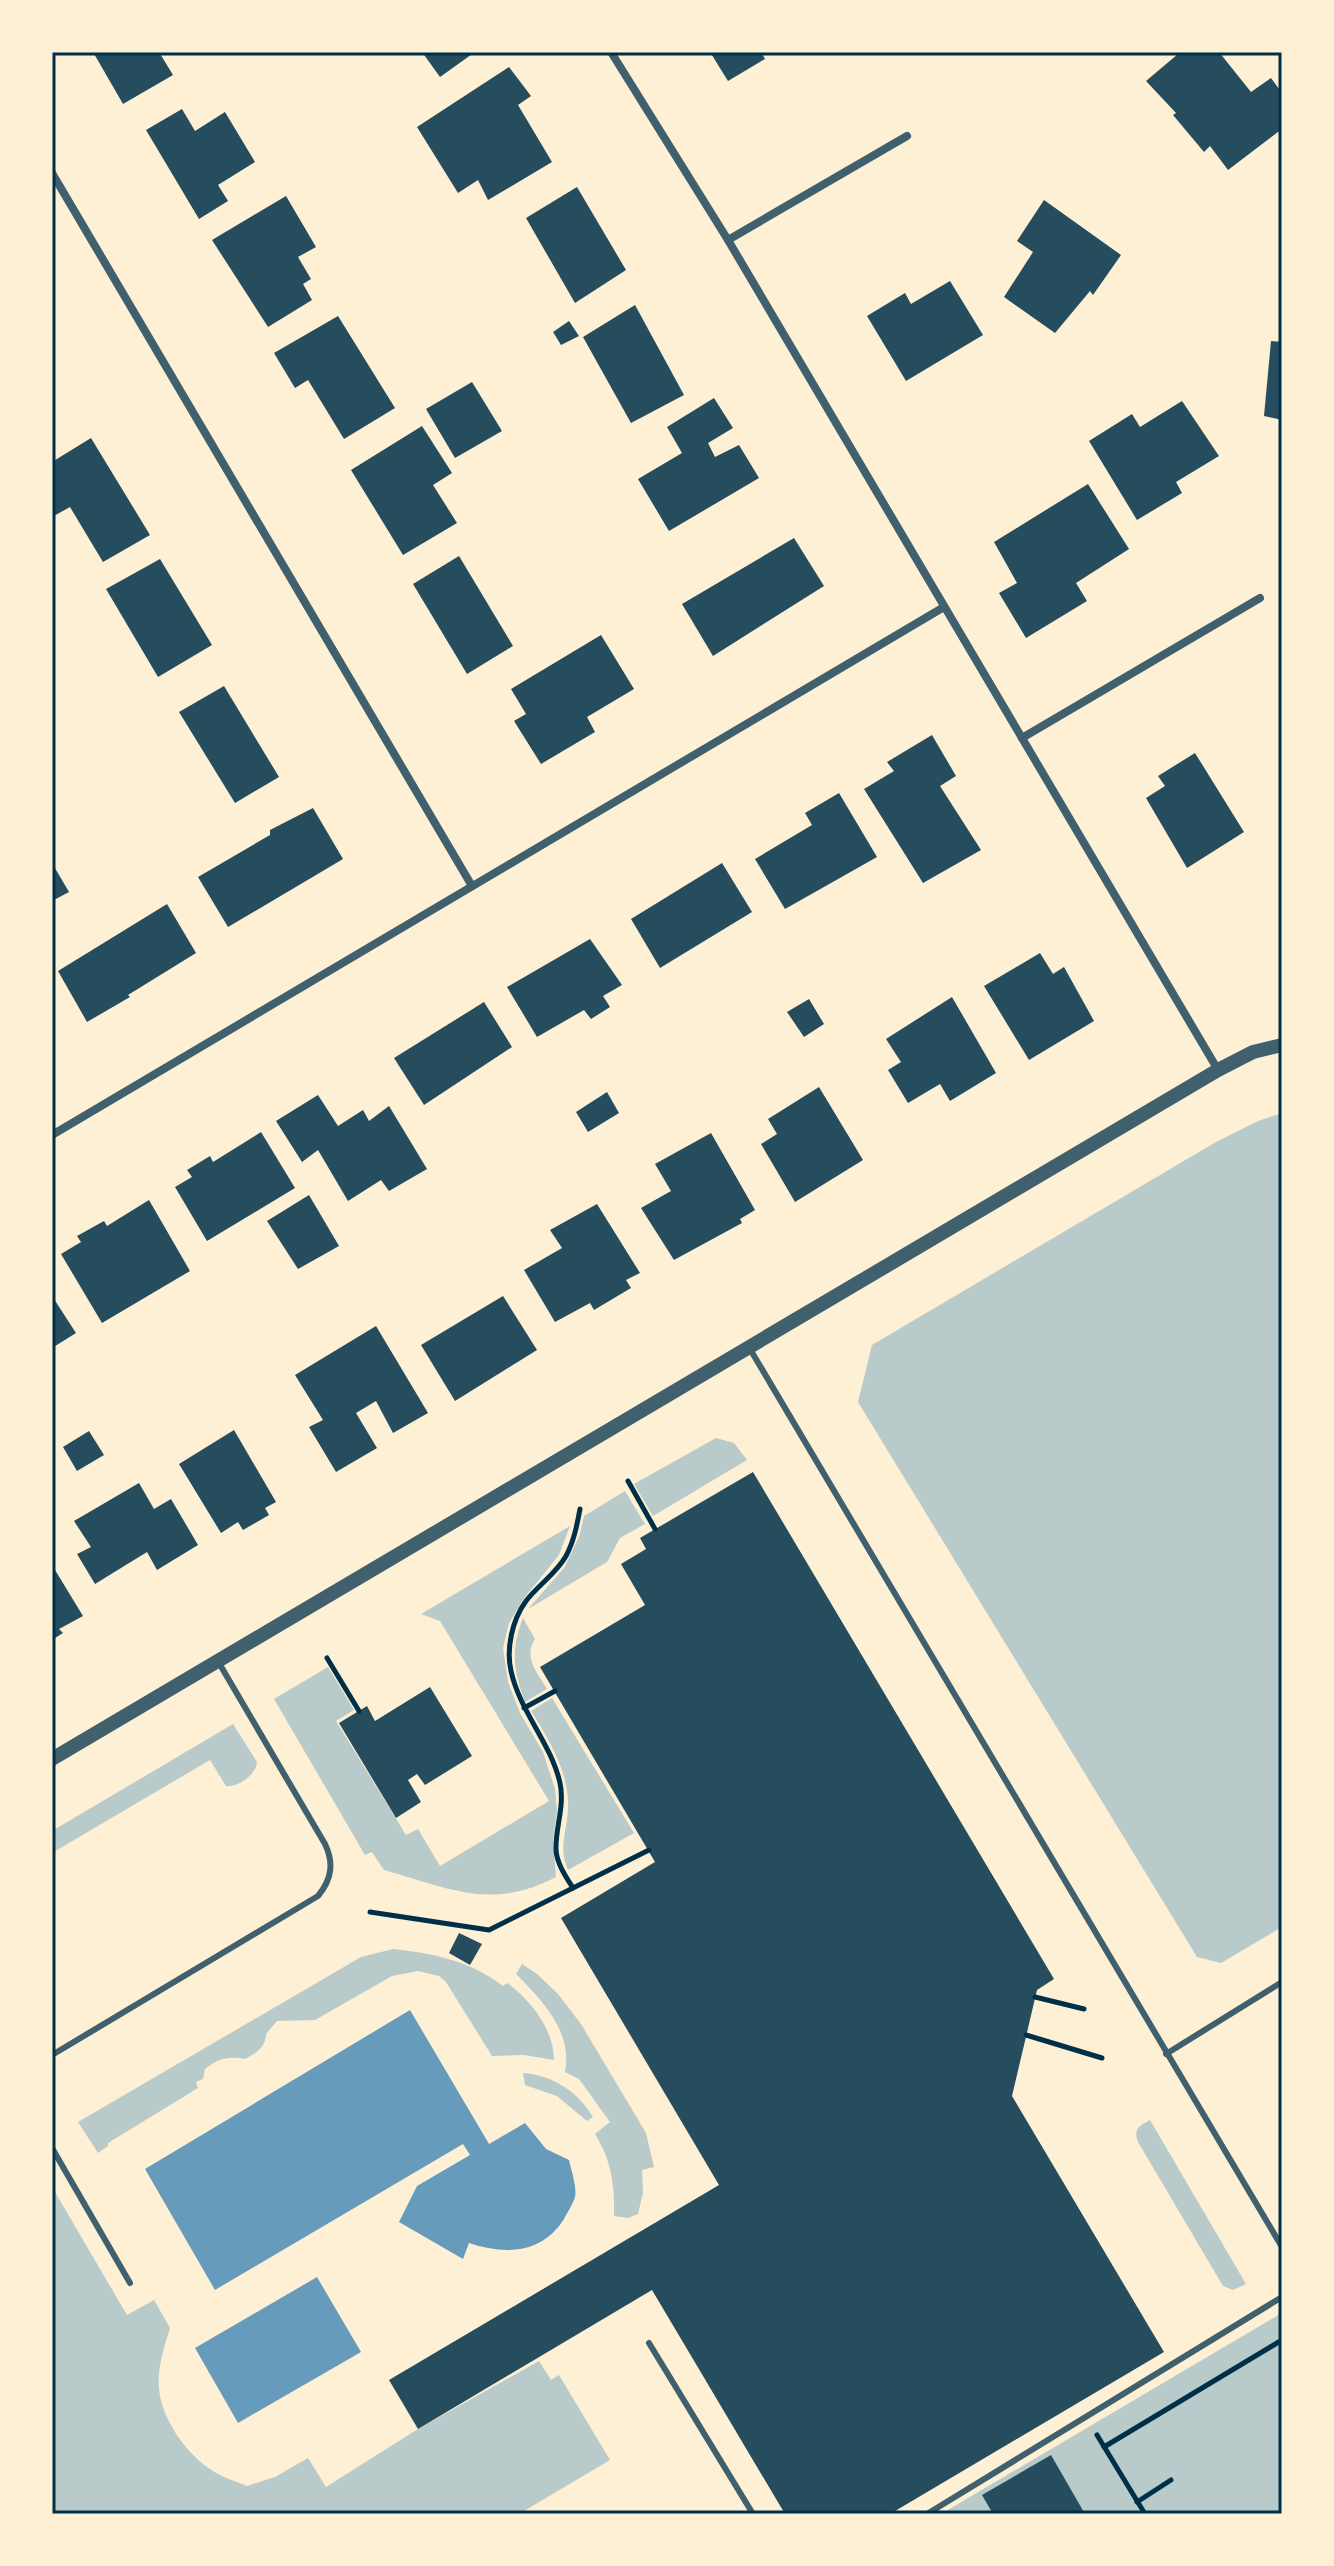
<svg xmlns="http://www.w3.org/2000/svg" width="1334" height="2566" font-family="Arial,sans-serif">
	<rect width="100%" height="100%" fill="#fdf0d5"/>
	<g fill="#b9caca">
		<polygon points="1282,1113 1282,1927 1221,1963 1197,1957 858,1402 872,1345 1216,1142 1258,1121"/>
		<polygon points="716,1438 734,1443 747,1460 653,1516 634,1484"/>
		<polygon points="625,1491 645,1524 620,1538 607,1562 528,1609 564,1568 579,1537 584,1516"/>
		<path d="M 570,1526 L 559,1555 L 524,1598 L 509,1623 L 503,1648 L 508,1682 L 520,1713 L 543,1752 L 555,1789 L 557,1811 L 553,1841 L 556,1877 C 491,1911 449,1888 384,1870 L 372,1852 L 365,1855 L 274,1699 L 328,1667 L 354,1710 L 336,1721 L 406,1835 L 418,1829 L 440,1866 L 549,1801 L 440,1621 L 421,1614 Z"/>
		<path d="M 523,1618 L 535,1639 C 523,1657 537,1672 547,1689 L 525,1702 C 514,1672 510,1649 523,1618 Z"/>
		<path d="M 552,1698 L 634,1833 L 568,1870 C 557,1847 569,1827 568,1803 C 568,1771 548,1738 531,1711 Z"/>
		<path d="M 233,1724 L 257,1762 C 256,1775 239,1787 226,1786 L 210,1760 L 52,1853 L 52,1831 Z"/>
		<path d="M 393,1949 C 432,1953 471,1961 503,1986 L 507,1983 C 531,2000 554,2030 554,2060 L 524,2055 L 492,2056 L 446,1982 L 439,1976 L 418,1971 L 392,1976 L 315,2020 L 277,2021 L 266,2034 C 266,2047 256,2053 245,2059 C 228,2056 219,2058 205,2069 L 203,2079 L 196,2082 L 198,2088 L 108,2143 L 108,2146 L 98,2153 L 78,2122 L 361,1957 Z"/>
		<path d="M 522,1964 L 537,1974 L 558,1994 L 581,2024 L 646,2133 L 654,2167 L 642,2170 L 643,2193 L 638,2214 L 628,2218 L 614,2216 C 615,2186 611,2159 595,2134 L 610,2122 L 579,2079 L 565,2072 C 573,2032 542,2000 516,1974 Z"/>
		<path d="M 523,2073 C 553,2075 578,2092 593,2117 L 587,2121 L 557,2096 L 525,2085 Z"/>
		<path d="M 1150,2120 L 1246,2284 L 1233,2290 L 1223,2286 L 1138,2142 C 1133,2129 1139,2126 1150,2120 Z"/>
		<path d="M 52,2187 L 127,2315 L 154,2300 L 170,2328 C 164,2348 157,2368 159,2389 C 162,2420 187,2455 213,2471 C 223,2478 236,2481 247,2486 L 275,2477 L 308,2458 L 326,2487 L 418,2429 L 539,2361 L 551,2380 L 559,2375 L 610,2460 L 519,2514 L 52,2514 Z"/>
		<polygon points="1280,2314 1282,2318 1282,2514 941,2514"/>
	</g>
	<g fill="#669bbc">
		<path d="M 410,2010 L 489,2144 L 525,2123 L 546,2149 L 569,2160 C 571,2170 577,2186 575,2197 C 573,2204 567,2213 564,2219 C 542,2254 505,2255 469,2243 L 463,2259 L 399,2222 L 417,2186 L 470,2155 L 463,2144 L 215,2290 L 145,2169 Z"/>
		<polygon points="317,2277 361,2352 238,2423 195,2348"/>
	</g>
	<g fill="#264d5e">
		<polygon points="93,52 159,52 173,75 123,104"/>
		<polygon points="422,52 475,52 440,77"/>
		<polygon points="710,52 761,52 765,59 728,81"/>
		<polygon points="1176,52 1219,52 1251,92 1271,78 1282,93 1282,129 1228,170 1210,146 1204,152 1173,115 1176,113 1146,81 1178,54"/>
		<polygon points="509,67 531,96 518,105 552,162 488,200 478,180 458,193 417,127"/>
		<polygon points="182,109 195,131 225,112 255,162 218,185 228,201 199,219 146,130"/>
		<polygon points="577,187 626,270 575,303 526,218"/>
		<polygon points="286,196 316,247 298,257 311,279 303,284 312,300 268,327 212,240"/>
		<polygon points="1044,200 1121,255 1093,295 1090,291 1055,333 1004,297 1033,252 1017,241"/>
		<polygon points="950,281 983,335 906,381 867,316 905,293 911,304"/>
		<polygon points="635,305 684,395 631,423 583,337"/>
		<polygon points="338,316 395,408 344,439 308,380 295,388 274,353"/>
		<polygon points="569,321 579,336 561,345 553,332"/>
		<polygon points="1271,341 1282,342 1282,420 1264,416"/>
		<polygon points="472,382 502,431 455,458 426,409"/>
		<polygon points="714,398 733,428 708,443 715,457 739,445 759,478 669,531 638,479 682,453 667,427"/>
		<polygon points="1182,401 1219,456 1176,482 1182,493 1137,520 1089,441 1132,414 1140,427"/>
		<polygon points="422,426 452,473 433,485 457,523 403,555 351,470"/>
		<polygon points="91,438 150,535 103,562 70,507 52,517 52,489 55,487 52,482 52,462"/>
		<polygon points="1088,484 1129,549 1076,583 1087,601 1026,638 999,593 1017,583 994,542"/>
		<polygon points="794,538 824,586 713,656 682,604"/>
		<polygon points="459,556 513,646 467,674 413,584"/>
		<polygon points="160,559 212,645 158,677 106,589"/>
		<polygon points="601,635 634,689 587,717 595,732 541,764 514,721 526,714 511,689"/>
		<polygon points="224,686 279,777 235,803 179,712"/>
		<polygon points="932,735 956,776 940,786 981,850 923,883 864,789 894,771 887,762"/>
		<polygon points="1195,753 1244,832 1187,868 1146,798 1165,786 1158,776"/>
		<polygon points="839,793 877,857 785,909 755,859 812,825 805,813"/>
		<polygon points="313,808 343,859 228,927 198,877 270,835 270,830"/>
		<polygon points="52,863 69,892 52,901"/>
		<polygon points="722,863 752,912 660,968 631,919"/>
		<polygon points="167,904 196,953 128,995 130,997 87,1022 58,971"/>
		<polygon points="590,939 622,985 603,996 610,1007 591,1019 584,1010 537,1037 507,987"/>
		<polygon points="1040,953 1053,974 1064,967 1094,1021 1029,1060 984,986"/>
		<polygon points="952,997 996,1073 950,1101 940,1084 908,1103 888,1070 901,1062 886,1039"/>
		<polygon points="809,999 824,1024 804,1037 787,1012"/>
		<polygon points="484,1002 512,1047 424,1105 394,1058"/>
		<polygon points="819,1087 863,1160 795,1202 761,1144 777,1134 768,1119"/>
		<polygon points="607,1092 619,1113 588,1132 576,1112"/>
		<polygon points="318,1095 338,1126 363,1110 369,1121 389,1106 427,1169 389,1191 381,1180 348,1201 318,1150 302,1162 276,1121"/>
		<polygon points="261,1132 295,1188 207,1241 175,1187 192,1177 187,1170 210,1156 213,1162"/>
		<polygon points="711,1133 755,1210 740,1219 742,1223 674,1260 641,1208 671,1191 655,1164"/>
		<polygon points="309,1195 339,1246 298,1269 267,1221"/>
		<polygon points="149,1200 190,1271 102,1323 61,1254 81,1242 77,1236 104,1221 107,1226"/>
		<polygon points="597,1204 640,1273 626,1280 631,1288 594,1310 590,1303 555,1322 524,1270 562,1248 550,1230"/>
		<polygon points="52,1296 76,1333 52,1348"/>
		<polygon points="503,1296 537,1350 455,1401 421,1345"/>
		<polygon points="376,1326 428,1413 393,1433 376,1401 356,1413 377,1448 336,1472 309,1427 323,1420 295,1375"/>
		<polygon points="234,1430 276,1502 265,1508 269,1515 243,1530 238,1522 221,1533 179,1464"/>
		<polygon points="89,1431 104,1455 77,1471 63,1447"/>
		<polygon points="753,1472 1054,1979 1037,1990 1012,2096 1164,2352 890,2514 785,2514 652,2290 418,2429 389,2380 719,2185 561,1918 655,1862 540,1667 645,1605 621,1564 646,1549 640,1538"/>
		<polygon points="139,1483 154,1509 171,1499 198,1545 157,1570 147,1552 95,1584 77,1554 91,1547 74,1521"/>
		<polygon points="52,1565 83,1616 59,1629 63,1633 52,1640"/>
		<polygon points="430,1687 472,1756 425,1785 417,1774 408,1780 421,1802 396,1818 339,1723 367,1706 375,1721"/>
		<polygon points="459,1933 482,1944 470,1965 449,1953"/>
		<polygon points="1051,2455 1085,2514 993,2514 982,2495"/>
	</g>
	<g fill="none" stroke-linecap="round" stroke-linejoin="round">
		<g stroke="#003049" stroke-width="5">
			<polyline points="628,1481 655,1529"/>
			<polyline points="327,1658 359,1711"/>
			<polyline points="524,1708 555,1691"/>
			<path d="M 573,1888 C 566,1877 557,1864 556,1850 C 555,1829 565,1806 560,1783 C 551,1743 520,1712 511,1671 C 506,1649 512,1620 526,1601 C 538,1585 556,1574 566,1556 C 574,1541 577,1525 580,1509"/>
			<polyline points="370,1912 489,1930 649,1850"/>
			<polyline points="1035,1997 1084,2009"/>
			<polyline points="1026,2035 1102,2058"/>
			<polyline points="1097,2435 1145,2514"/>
			<polyline points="1104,2447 1282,2340"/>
			<polyline points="1137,2502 1171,2480"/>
		</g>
		<g stroke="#3f606c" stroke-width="6">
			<polyline points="750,1349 1282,2247"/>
			<polyline points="1166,2054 1282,1982"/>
			<path d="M 52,2055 L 318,1896 C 332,1879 334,1863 325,1844 L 219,1663"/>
			<polyline points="52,2148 130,2283"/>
			<polyline points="649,2343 753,2514"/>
			<polyline points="927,2514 1282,2297"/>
		</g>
		<g stroke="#3f606c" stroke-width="8">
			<polyline points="611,52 728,240 1218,1070"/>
			<polyline points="52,173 472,886"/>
			<polyline points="728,240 907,136"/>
			<polyline points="1022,738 1260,598"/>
			<polyline points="52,1135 944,607"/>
		</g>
		<polyline stroke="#3f606c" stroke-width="14" points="52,1759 1218,1070 1253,1052 1282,1045"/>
	</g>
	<rect width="1334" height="2566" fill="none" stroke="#fdf0d5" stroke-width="108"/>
	<rect x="54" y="54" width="1226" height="2458" fill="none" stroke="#003049" stroke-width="3"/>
</svg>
